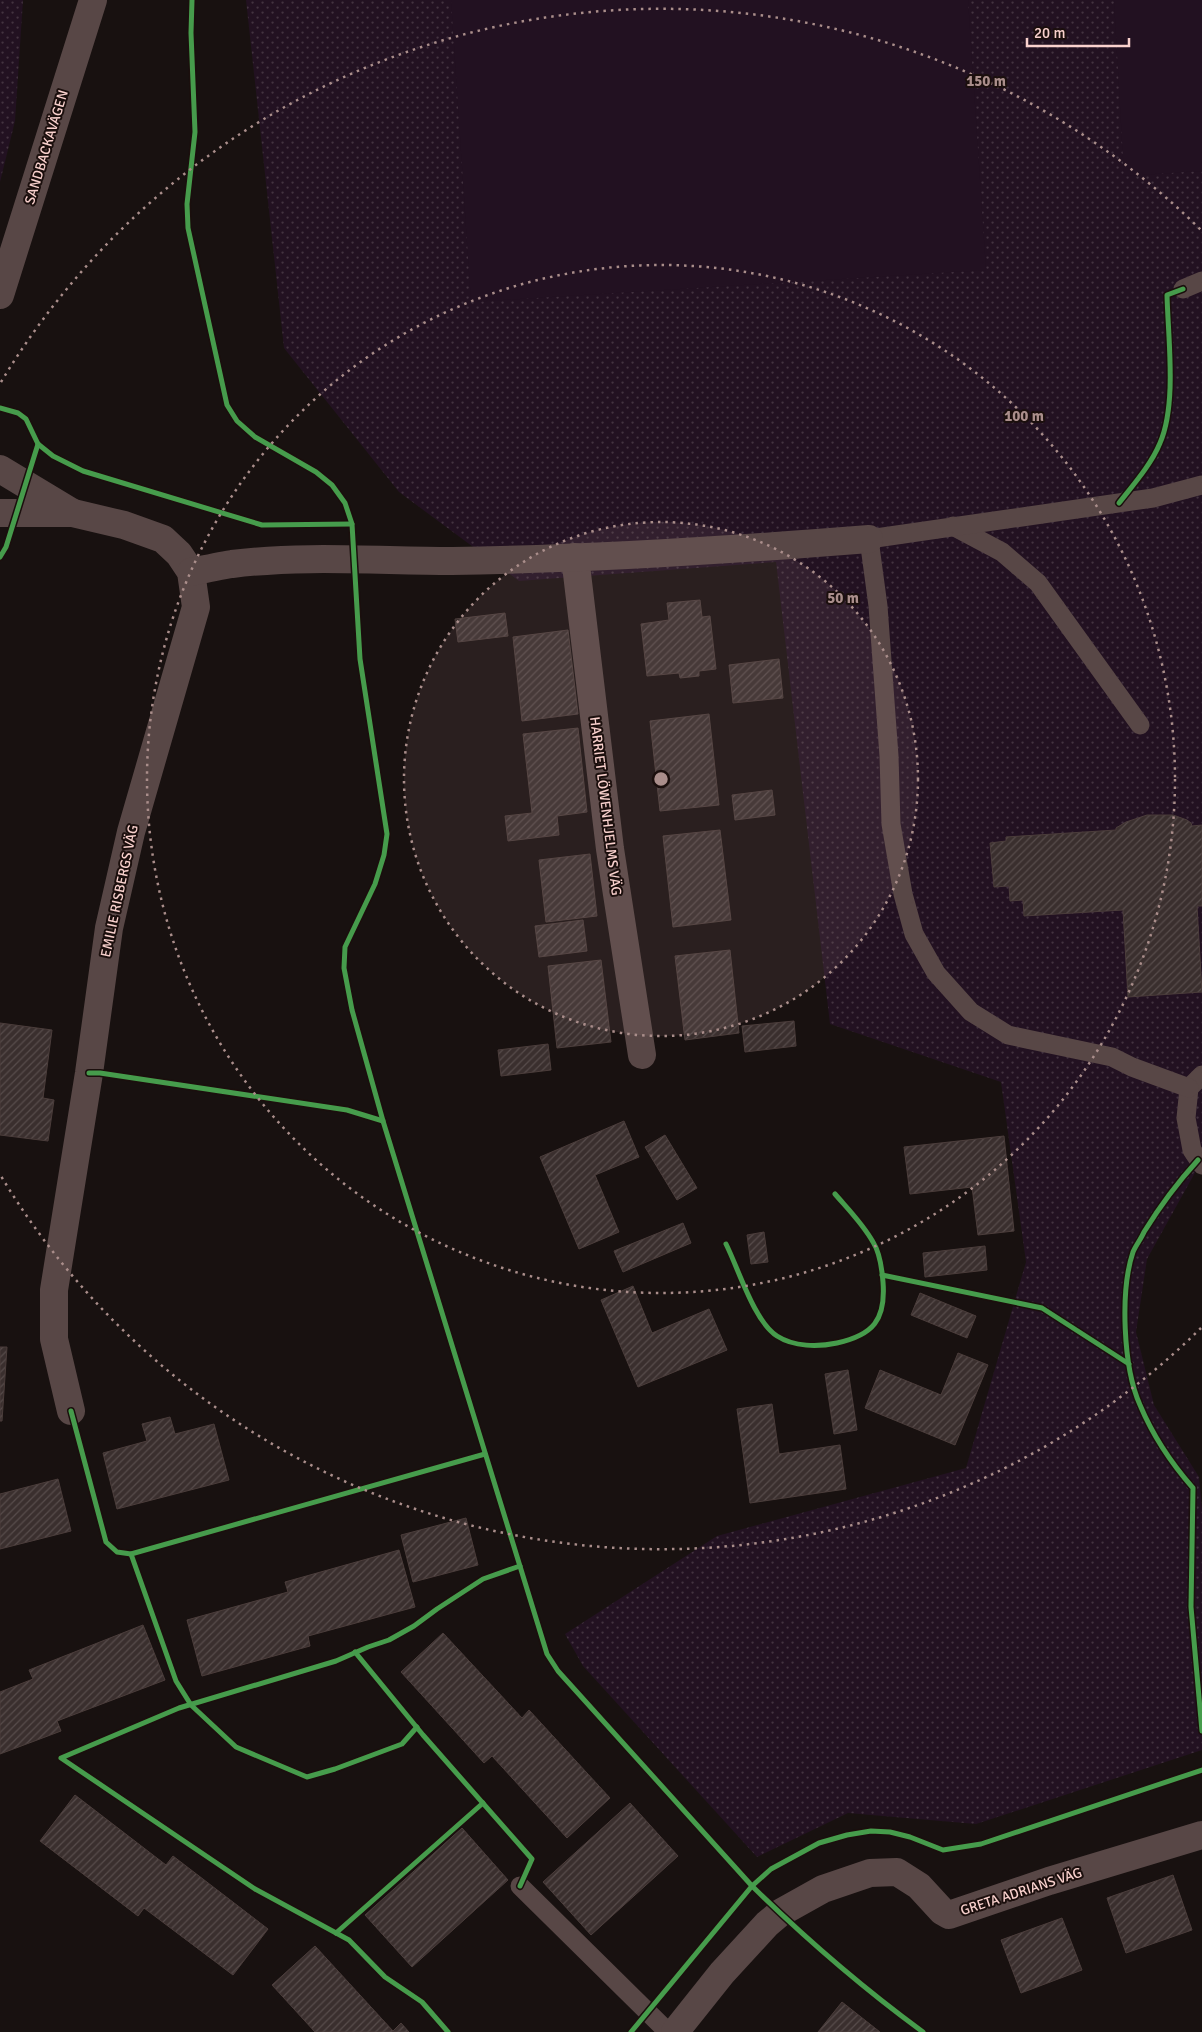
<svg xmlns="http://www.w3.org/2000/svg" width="1202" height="2032" font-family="Signika,sans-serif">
	<defs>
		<pattern id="grass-dots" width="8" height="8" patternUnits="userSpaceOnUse" patternTransform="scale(1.25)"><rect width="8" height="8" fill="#221121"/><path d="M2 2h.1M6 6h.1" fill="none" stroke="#433340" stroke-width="1.8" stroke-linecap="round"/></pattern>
		<pattern id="building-hatch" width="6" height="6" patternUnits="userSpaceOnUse" patternTransform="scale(1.25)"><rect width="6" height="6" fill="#3a2f2e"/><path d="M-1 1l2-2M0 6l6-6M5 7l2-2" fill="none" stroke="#574c4b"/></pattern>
	</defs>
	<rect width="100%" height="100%" fill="#181110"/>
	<g fill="url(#grass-dots)">
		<polygon points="0,0 23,0 15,121 0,182"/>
		<polygon points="246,0 1202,0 1202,1160 1147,1259 1136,1332 1154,1405 1199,1477 1202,1509 1202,1750 976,1824 848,1813 757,1857 583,1666 565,1634 717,1536 966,1468 1026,1262 1001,1082 830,1024 776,562 519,581 399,492 284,348"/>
	</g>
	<g fill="#221121">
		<polygon points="451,0 968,0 986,270 471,302"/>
		<polygon points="1114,0 1202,0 1202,171 1124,176"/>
	</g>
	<g fill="url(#building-hatch)" stroke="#4b3d3b">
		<polygon points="700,600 702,617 710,616 716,669 699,671 699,676 680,678 679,673 647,676 641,624 669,620 667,603"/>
		<polygon points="505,613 508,636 458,642 455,619"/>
		<polygon points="568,630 578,714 522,721 513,637"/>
		<polygon points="779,659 783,698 733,703 729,665"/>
		<polygon points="709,714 719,805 660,811 650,721"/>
		<polygon points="578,728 587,812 557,816 559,835 508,841 505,816 532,813 523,734"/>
		<polygon points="772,790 775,815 735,820 732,795"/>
		<polygon points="1147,815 1173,815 1187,820 1191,823 1192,826 1202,825 1202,906 1197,906 1202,992 1128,997 1123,910 1024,916 1023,900 1010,901 1009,886 994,887 990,843 1006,841 1006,837 1116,830 1116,828 1126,822"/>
		<polygon points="720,830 731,920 673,927 663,836"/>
		<polygon points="590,854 597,916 546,922 539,860"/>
		<polygon points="583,920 587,951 539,957 535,926"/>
		<polygon points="730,950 739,1033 685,1040 675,956"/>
		<polygon points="601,960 611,1042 557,1048 548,966"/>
		<polygon points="794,1021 796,1046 745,1052 742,1026"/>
		<polygon points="0,1023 52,1030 43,1098 54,1100 48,1141 0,1135"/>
		<polygon points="548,1044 551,1070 501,1076 498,1050"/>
		<polygon points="624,1121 639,1157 595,1175 619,1232 579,1249 540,1157"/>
		<polygon points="665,1135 697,1188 677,1200 645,1147"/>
		<polygon points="1004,1136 1014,1231 978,1235 972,1187 910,1194 904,1147"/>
		<polygon points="683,1223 691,1243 623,1272 614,1251"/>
		<polygon points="764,1232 768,1262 751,1264 747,1235"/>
		<polygon points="985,1246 987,1270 925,1277 923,1253"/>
		<polygon points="633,1286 652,1333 709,1309 727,1350 638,1387 601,1300"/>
		<polygon points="920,1293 976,1316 967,1338 911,1315"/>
		<polygon points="0,1347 7,1347 2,1421 0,1421"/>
		<polygon points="958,1353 988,1365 955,1445 865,1408 880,1370 941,1395"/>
		<polygon points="848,1370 857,1430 834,1434 825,1374"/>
		<polygon points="772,1404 779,1454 840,1445 846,1489 750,1503 737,1409"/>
		<polygon points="170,1417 175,1434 214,1424 229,1480 117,1509 103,1453 147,1441 142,1424"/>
		<polygon points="58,1479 71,1531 0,1549 0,1494"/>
		<polygon points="466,1518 478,1565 413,1582 401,1535"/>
		<polygon points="399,1550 415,1607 308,1636 310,1646 202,1676 187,1620 288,1592 285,1582"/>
		<polygon points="143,1625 165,1680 57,1721 61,1731 0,1754 0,1692 33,1679 29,1670"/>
		<polygon points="443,1633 522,1718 529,1710 610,1798 567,1838 492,1756 484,1763 401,1672"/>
		<polygon points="75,1795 166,1865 173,1856 268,1929 233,1975 144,1908 138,1916 40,1841"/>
		<polygon points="630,1803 678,1856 591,1935 543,1882"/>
		<polygon points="462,1828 508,1880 412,1967 365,1915"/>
		<polygon points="1173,1875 1192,1930 1126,1953 1107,1898"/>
		<polygon points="1062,1918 1082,1970 1021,1993 1001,1940"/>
		<polygon points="315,1946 393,2031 401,2023 409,2032 315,2032 272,1985"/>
		<polygon points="842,2002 880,2032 818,2032"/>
	</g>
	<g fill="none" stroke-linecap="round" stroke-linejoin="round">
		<g stroke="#584746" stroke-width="19">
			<polyline points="1183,289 1202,281"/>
			<polyline points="953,526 1002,552 1038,583 1140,725"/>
			<polyline points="1202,1075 1189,1088 1186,1118 1192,1150 1202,1165"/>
			<polyline points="1189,1088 1132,1067 1112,1057 1008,1035 971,1012 936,973 914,934 903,894 891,824 889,756 878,606 869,539 1153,498 1202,485"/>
			<polyline points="520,1886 668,2032"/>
		</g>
		<g stroke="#584746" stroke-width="28">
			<polyline points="0,469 73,513"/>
			<polyline points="0,513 73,513 124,525 163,539 179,554 191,572 196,607 131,832 109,928 89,1073 54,1290 54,1339 71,1411"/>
			<polyline points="575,557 610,849 642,1055"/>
			<path d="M 191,572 C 205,569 219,566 232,564 C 305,555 379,561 452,561 C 591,559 730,550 869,539"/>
			<polyline points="675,2032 722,1973 767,1924 780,1913 823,1889 870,1873 897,1872 919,1886 942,1911 949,1915 1049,1881 1202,1835"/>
		</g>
		<polyline stroke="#584746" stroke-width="28" points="0,295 93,0"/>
		<g stroke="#1b0f0d" stroke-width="8">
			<g id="cycleway">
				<path d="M 192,0 L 191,33 L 195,132 L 187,204 L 188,228 L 227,405 L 237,421 L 255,437 L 316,472 L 332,485 L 345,503 L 352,524 L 360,659 L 387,834 L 384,855 L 375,884 L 345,947 L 344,968 L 352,1010 L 383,1121 L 547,1654 L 558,1671 L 752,1886 C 805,1938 863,1988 923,2032"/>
				<polyline points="0,408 18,413 26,419 38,444 53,456 83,471 262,525 352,524"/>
				<path d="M 1119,503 C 1133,485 1151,465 1160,443 C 1177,404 1168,338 1167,295 L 1183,289"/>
				<polyline points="0,557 6,547 38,444"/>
				<polyline points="89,1073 100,1073 347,1110 383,1121"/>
				<path d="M 1198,1160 C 1178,1182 1160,1206 1144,1232 C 1141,1239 1136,1245 1133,1252 C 1120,1291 1123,1367 1140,1405 C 1153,1436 1171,1463 1193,1488 L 1191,1607 L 1202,1731"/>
				<path d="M 726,1244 C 739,1270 754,1321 777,1336 C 794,1347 818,1347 837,1343 C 873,1335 886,1320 883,1282 C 882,1269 880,1253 873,1242 C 863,1224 848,1209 835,1194"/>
				<polyline points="882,1275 1042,1308 1129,1364"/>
				<polyline points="71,1411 106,1542 117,1552 131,1554 485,1454"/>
				<polyline points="131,1554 176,1681 191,1705 236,1747 307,1777 335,1769 402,1744 417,1727"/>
				<polyline points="355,1652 423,1735 532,1859 520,1886"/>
				<polyline points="336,1933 483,1803"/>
				<polyline points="448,2032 422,2002 385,1977 349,1940 255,1889 61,1758 179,1708 336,1661 368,1647 389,1640 414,1626 437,1609 483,1579 520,1566"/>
				<polyline points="631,2032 752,1886 771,1869 819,1843 847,1835 871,1831 890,1832 910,1837 943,1850 981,1844 1202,1770"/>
			</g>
		</g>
		<use href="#cycleway" stroke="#469c4c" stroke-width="5"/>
	</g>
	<circle cx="661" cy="779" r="257" fill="#aa8e8b" fill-opacity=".12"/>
	<g fill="none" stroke="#aa8e8b" stroke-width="2.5" stroke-dasharray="2.5 5">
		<circle cx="661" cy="779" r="257"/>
		<circle cx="661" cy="779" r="514"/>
		<path d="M1201 1328A770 770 0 0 1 1 1176M1 382A770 770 0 0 1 1201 230"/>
	</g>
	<g text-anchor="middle" stroke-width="4" stroke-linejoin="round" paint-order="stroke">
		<g font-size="14" fill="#f9d1cd" stroke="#1b0f0d">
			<text transform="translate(46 147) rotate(-73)" y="5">SANDBACKAVÄGEN</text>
			<text transform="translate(606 806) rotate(83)" y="5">HARRIET LÖWENHJELMS VÄG</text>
			<text transform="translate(119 891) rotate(-78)" y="5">EMILIE RISBERGS VÄG</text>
			<text transform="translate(1021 1891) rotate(-18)" y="5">GRETA ADRIANS VÄG</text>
		</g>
	</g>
	<circle cx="661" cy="779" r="8" fill="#aa8e8b" stroke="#1b0f0d" stroke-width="2.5"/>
	<g font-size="15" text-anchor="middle" font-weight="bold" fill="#aa8e8b" stroke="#1b0f0d" stroke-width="4" stroke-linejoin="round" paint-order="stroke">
		<text x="986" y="86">150 m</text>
		<text x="1024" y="421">100 m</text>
		<text x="843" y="603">50 m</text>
	</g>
	<path d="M1027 38v8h102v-8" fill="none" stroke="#f9d1cd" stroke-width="2.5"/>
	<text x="1034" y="38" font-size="15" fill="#f9d1cd" stroke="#1b0f0d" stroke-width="4" paint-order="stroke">20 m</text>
</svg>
